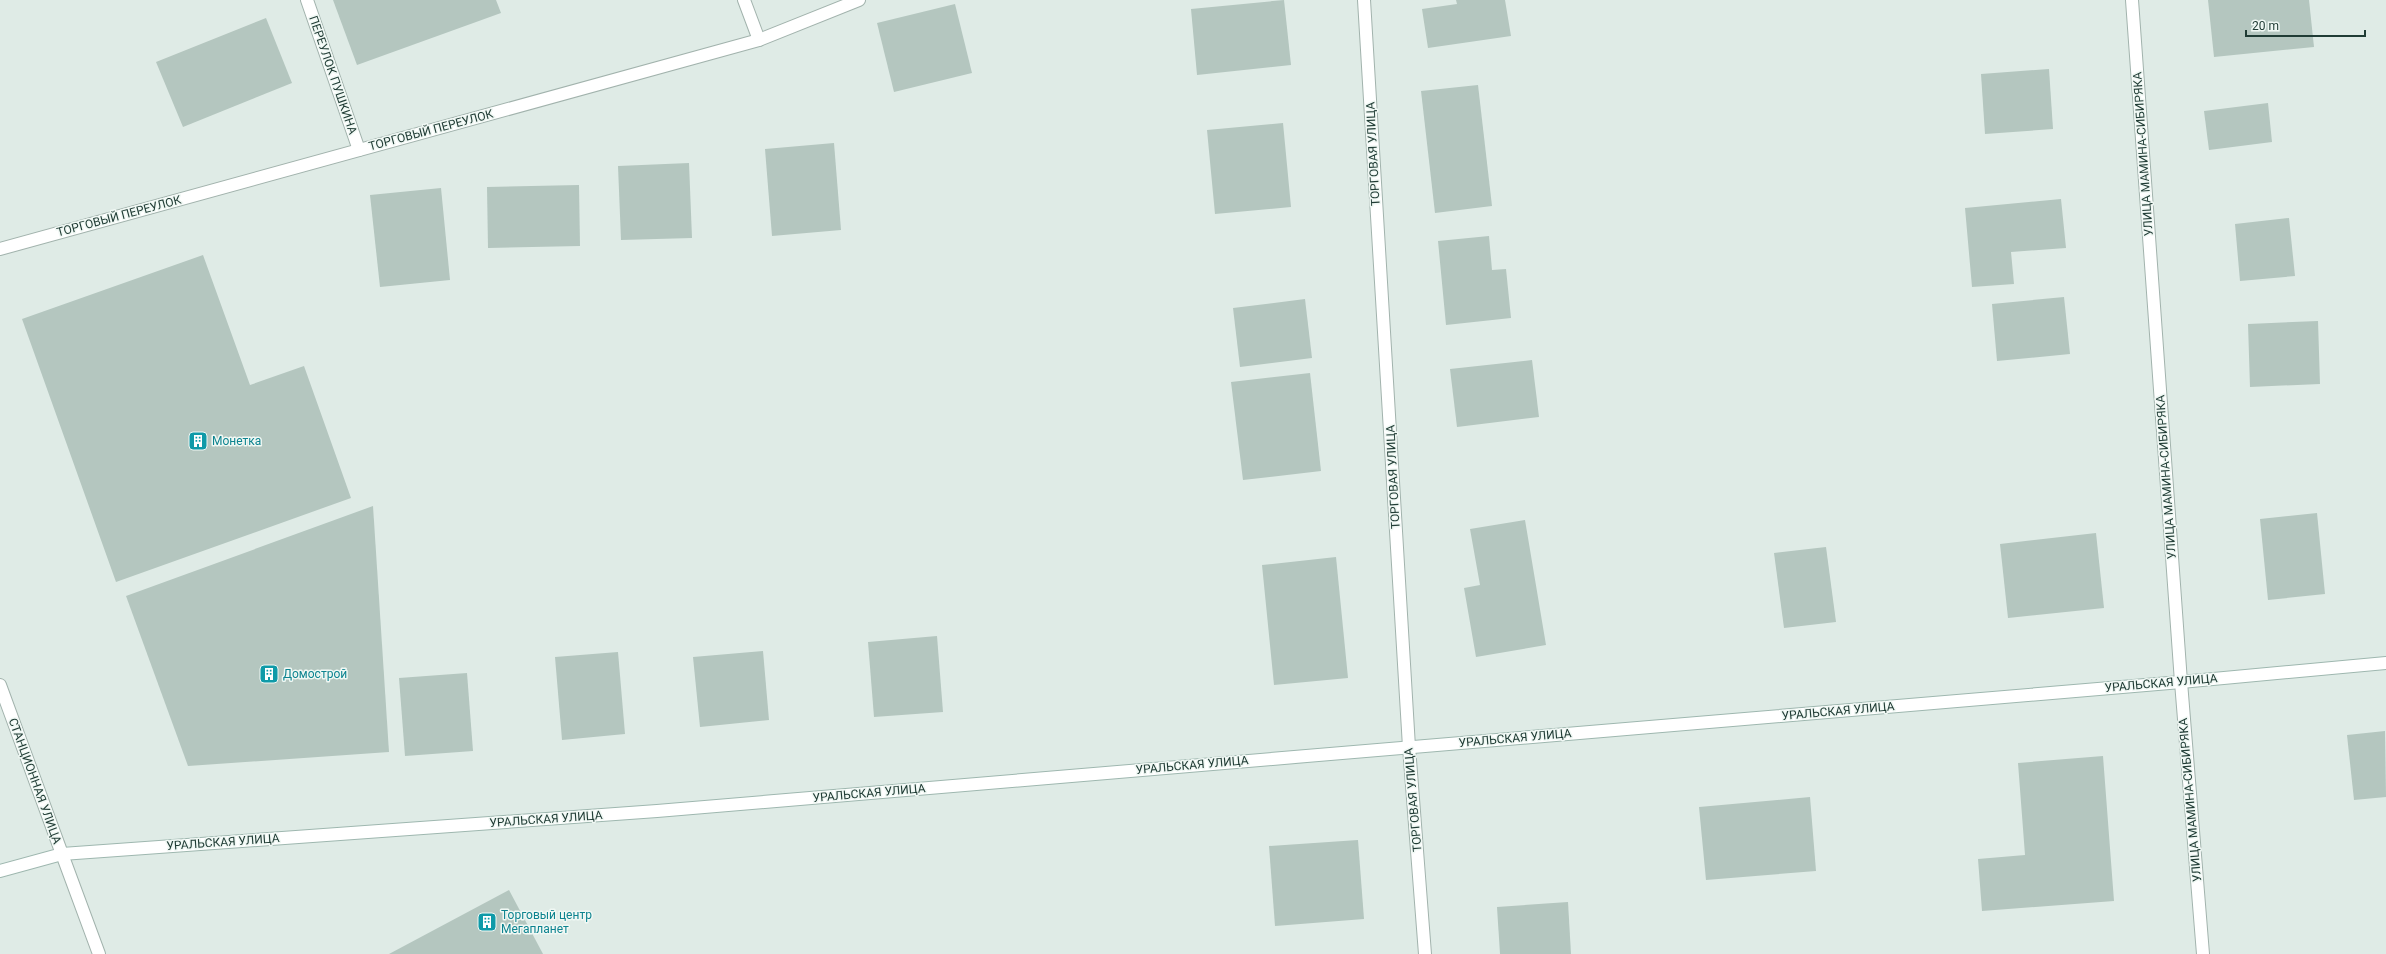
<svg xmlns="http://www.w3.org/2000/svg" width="2386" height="954" font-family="Roboto,sans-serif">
	<rect width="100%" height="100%" fill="#dfebe6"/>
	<g fill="#b4c6bf">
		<polygon points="333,0 496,0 501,13 357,65"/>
		<polygon points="1284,0 1291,65 1197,75 1191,9"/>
		<polygon points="1456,0 1505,0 1511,36 1428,48 1422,9 1457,4"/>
		<polygon points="2208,0 2309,0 2314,47 2214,57"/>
		<polygon points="955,4 972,73 894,92 877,23"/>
		<polygon points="266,18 292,83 183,127 156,62"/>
		<polygon points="2049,69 2053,129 1985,134 1981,74"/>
		<polygon points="1478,85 1492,206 1435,213 1421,91"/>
		<polygon points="2268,103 2272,142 2209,150 2204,111"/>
		<polygon points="1283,123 1291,207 1215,214 1207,130"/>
		<polygon points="834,143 841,230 772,236 765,149"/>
		<polygon points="689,163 692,238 621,240 618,166"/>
		<polygon points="579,185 580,246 488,248 487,187"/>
		<polygon points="441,188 450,280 380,287 370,195"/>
		<polygon points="2061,199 2066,248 2011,252 2014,284 1972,287 1965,208"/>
		<polygon points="2289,218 2295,276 2240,281 2235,224"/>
		<polygon points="1489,236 1492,270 1506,269 1511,318 1446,325 1438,241"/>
		<polygon points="203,255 250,385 304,366 351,498 116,582 22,319"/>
		<polygon points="2064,297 2070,354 1997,361 1992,304"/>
		<polygon points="1305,299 1312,358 1240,367 1233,308"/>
		<polygon points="2318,321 2320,384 2250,387 2248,324"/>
		<polygon points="1532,360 1539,417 1457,427 1450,369"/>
		<polygon points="1310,373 1321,471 1243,480 1231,382"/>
		<polygon points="373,506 389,752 188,766 126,596"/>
		<polygon points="2317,513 2325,594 2268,600 2260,519"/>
		<polygon points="1525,520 1546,645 1476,657 1464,588 1480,585 1470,529"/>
		<polygon points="2096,533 2104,608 2008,618 2000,544"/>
		<polygon points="1826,547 1836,622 1784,628 1774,553"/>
		<polygon points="1336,557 1348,678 1274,685 1262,565"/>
		<polygon points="937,636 943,712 874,717 868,642"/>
		<polygon points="763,651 769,720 700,727 693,657"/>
		<polygon points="618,652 625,734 562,740 555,657"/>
		<polygon points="467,673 473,751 405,756 399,678"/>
		<polygon points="2385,731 2386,797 2354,800 2347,735"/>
		<polygon points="2103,756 2114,901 1982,911 1978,859 2025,855 2018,763"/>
		<polygon points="1810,797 1816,871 1706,880 1699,807"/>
		<polygon points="1358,840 1364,919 1275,926 1269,846"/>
		<polygon points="509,890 543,954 389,954"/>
		<polygon points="1568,902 1571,954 1500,954 1497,907"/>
	</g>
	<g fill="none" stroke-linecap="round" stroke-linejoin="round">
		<g stroke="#a2b3ad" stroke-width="14">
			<g id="minor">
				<polyline points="307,0 359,150"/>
				<polyline points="744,0 759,40"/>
				<polyline points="1364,0 1409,747 1425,954"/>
				<polyline points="2132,0 2181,682 2203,954"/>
				<polyline points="0,249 759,40 859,0"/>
				<polyline points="0,685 62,854"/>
			</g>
		</g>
		<g stroke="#a2b3ad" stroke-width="14">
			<polyline id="tertiary" points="62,854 99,954"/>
		</g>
		<g stroke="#9eb7af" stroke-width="14">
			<polyline id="secondary" points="0,871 62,854 657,811 2181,682 2386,663"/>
		</g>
		<use href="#minor" stroke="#fff" stroke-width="12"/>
		<use href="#tertiary" stroke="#fff" stroke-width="12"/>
		<use href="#secondary" stroke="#fff" stroke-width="12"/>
	</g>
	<defs>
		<g id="building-square" transform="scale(1)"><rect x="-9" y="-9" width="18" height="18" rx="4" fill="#0f9aa8" stroke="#f0f8f4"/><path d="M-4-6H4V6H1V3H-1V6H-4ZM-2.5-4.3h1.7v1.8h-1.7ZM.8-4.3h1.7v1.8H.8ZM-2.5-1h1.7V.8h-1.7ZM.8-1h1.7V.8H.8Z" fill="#fff"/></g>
	</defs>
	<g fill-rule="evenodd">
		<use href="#building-square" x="198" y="441"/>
		<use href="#building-square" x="269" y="674"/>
		<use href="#building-square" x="487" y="922"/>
	</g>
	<g text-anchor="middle" stroke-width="3" stroke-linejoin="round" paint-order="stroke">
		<g font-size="12" fill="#203c35" stroke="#f0f8f4">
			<text transform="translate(333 75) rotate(71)" y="4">ПЕРЕУЛОК ПУШКИНА</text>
			<text transform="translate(431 130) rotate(-15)" y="4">ТОРГОВЫЙ ПЕРЕУЛОК</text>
			<text transform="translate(1373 154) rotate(-93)" y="4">ТОРГОВАЯ УЛИЦА</text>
			<text transform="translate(2143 154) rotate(-94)" y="4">УЛИЦА МАМИНА-СИБИРЯКА</text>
			<text transform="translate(119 216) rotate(-15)" y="4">ТОРГОВЫЙ ПЕРЕУЛОК</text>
			<text transform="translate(1393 477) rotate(-93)" y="4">ТОРГОВАЯ УЛИЦА</text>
			<text transform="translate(2166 477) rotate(-94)" y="4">УЛИЦА МАМИНА-СИБИРЯКА</text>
			<text transform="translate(2161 683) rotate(-5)" y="4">УРАЛЬСКАЯ УЛИЦА</text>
			<text transform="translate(1838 711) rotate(-5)" y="4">УРАЛЬСКАЯ УЛИЦА</text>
			<text transform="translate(1515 738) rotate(-5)" y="4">УРАЛЬСКАЯ УЛИЦА</text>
			<text transform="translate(1192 765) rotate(-5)" y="4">УРАЛЬСКАЯ УЛИЦА</text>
			<text transform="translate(35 781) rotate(70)" y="4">СТАНЦИОННАЯ УЛИЦА</text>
			<text transform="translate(869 793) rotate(-5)" y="4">УРАЛЬСКАЯ УЛИЦА</text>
			<text transform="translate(1413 800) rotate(-95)" y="4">ТОРГОВАЯ УЛИЦА</text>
			<text transform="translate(2190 800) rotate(-95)" y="4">УЛИЦА МАМИНА-СИБИРЯКА</text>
			<text transform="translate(546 819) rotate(-4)" y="4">УРАЛЬСКАЯ УЛИЦА</text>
			<text transform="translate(223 842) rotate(-4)" y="4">УРАЛЬСКАЯ УЛИЦА</text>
		</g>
		<g font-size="12" fill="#0d838f" stroke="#f0f8f4" text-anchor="start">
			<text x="212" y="445">Монетка</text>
			<text x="283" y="678">Домострой</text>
			<text x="501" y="919">Торговый центр<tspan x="501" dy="14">Мегапланет</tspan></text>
		</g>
	</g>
	<path d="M2246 30v6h119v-6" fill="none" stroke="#203c35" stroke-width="2"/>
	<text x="2252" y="30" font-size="12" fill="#203c35" stroke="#f0f8f4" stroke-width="3" paint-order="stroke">20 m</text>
</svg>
